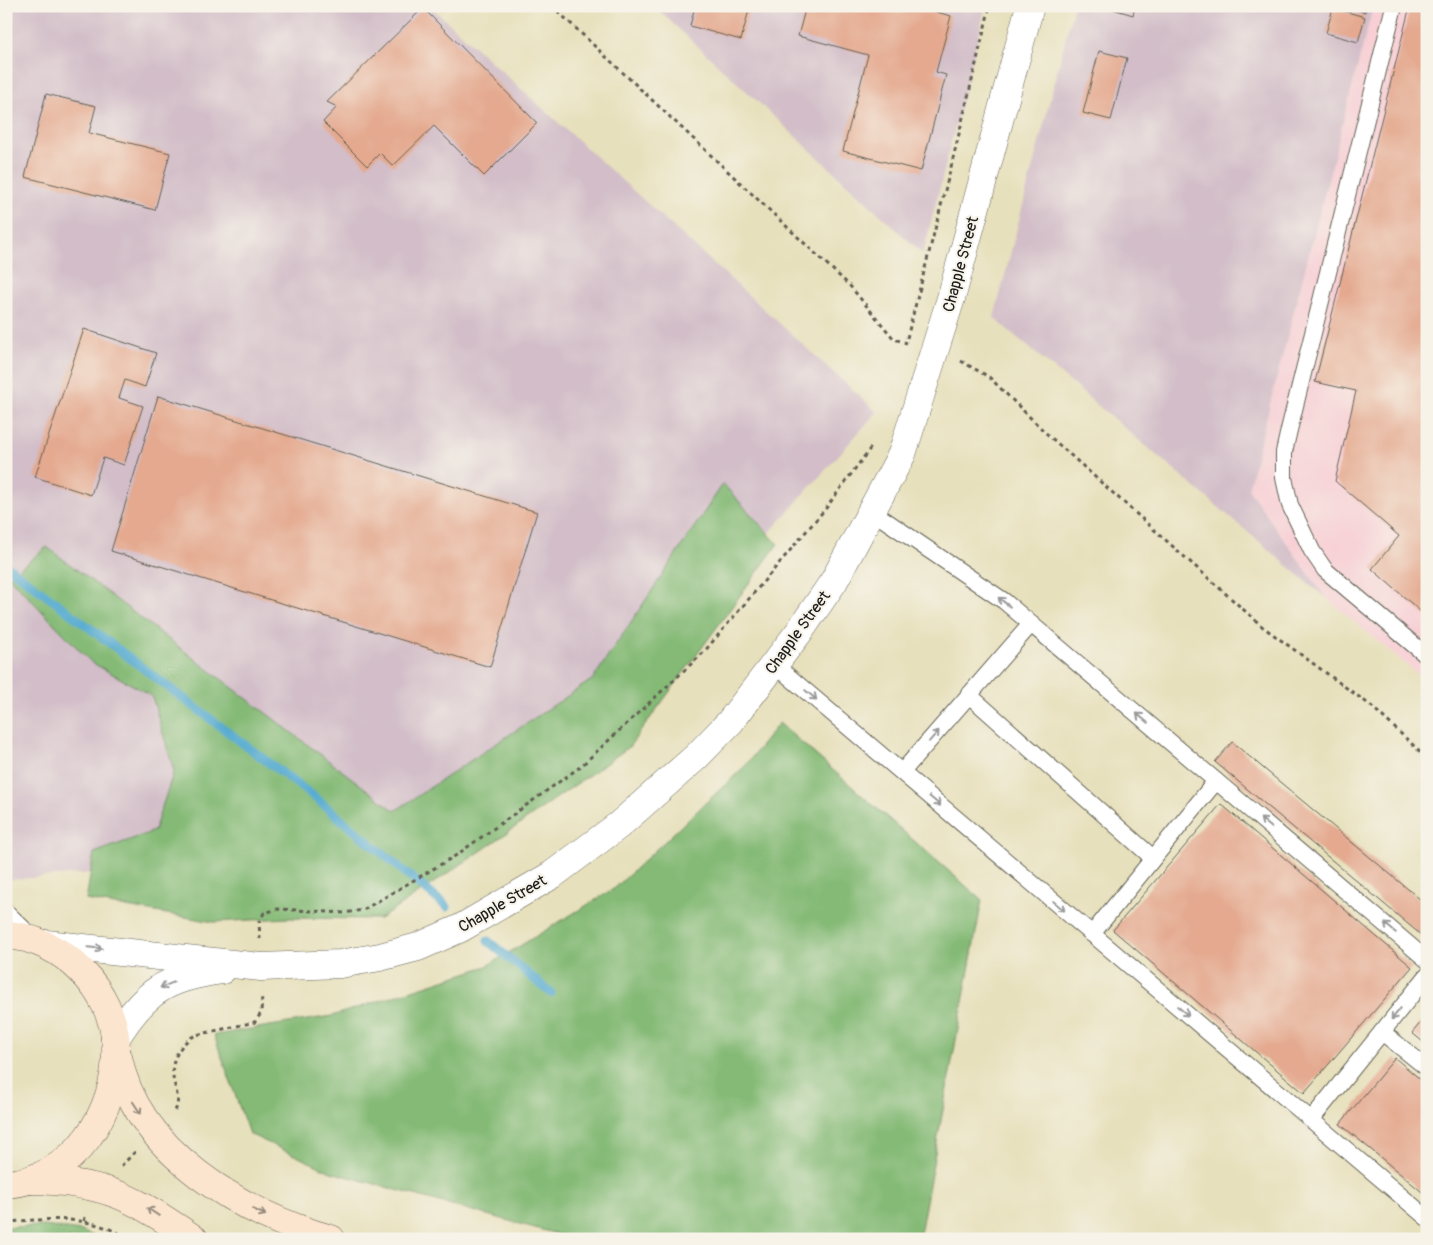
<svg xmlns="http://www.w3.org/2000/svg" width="1433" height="1245" font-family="Pangolin,sans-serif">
	<rect width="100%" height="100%" fill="#f7f3e8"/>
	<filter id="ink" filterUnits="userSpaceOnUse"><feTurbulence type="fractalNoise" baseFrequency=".02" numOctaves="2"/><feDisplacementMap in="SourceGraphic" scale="10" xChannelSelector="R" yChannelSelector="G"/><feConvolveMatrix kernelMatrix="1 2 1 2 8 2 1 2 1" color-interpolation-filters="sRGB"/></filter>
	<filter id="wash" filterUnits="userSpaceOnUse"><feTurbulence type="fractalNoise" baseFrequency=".0096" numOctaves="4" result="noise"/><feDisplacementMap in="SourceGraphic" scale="20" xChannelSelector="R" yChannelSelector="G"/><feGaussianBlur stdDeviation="1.12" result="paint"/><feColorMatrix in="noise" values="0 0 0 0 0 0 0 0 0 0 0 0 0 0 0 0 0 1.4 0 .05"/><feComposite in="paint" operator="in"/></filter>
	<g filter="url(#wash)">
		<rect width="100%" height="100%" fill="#e7e0bc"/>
		<polygon fill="#f7cfd5" points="1373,6 1427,6 1427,682 1326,598 1248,489"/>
		<g fill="#d2bdc8">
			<polygon points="6,6 430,6 877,412 572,754 410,854 179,866 6,880"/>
			<polygon points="654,6 986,6 923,254"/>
			<polygon points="1074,6 1373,6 1248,489 1326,598 994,318"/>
		</g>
		<g fill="#84ba76" stroke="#506b49">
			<polygon points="723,484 778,544 629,747 484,849 380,919 289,918 214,922 86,900 94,853 154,831 174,771 152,696 91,662 9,577 47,547 395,811 593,679"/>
			<polygon points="779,723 982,900 919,1239 575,1239 331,1172 249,1134 214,1035 332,1016 487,966 615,888 745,766"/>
			<polygon points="45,1226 81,1231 102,1239 6,1239 6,1227"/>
		</g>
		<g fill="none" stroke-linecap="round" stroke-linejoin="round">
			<g stroke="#54aad0" stroke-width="9">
				<polyline points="6,565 313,796 447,907"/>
				<polyline points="488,941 551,993"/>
			</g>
		</g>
		<g id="blocks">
			<g fill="#e4a98f">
				<polygon points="695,6 750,6 741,40 690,26"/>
				<polygon points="806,6 915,6 951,16 936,72 946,75 921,171 843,151 868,55 798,36"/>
				<polygon points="1103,6 1135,6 1133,15"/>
				<polygon points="1344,6 1366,6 1365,12"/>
				<polygon points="1410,6 1427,6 1427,617 1372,569 1399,536 1335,481 1356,391 1315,382"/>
				<polygon points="423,8 537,123 484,176 434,126 393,166 380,153 367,166 323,122 337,107 327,102"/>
				<polygon points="1333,8 1365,17 1358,42 1326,33"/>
				<polygon points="1099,51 1127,58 1111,120 1083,113"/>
				<polygon points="46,94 96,106 89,133 170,153 155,210 25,177"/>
				<polygon points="84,329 156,353 145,387 125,380 119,398 143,406 124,465 103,458 91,495 35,477"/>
				<polygon points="158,396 537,512 490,667 111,551"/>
				<polygon points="1232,742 1427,905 1427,940 1215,762"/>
				<polygon points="1221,804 1412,967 1304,1093 1113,930"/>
				<polygon points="1427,1015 1427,1045 1412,1033"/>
				<polygon points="1395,1058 1427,1085 1427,1196 1340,1124"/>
			</g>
		</g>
	</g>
	<g filter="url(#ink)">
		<use href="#blocks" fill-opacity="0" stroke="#636154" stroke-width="1"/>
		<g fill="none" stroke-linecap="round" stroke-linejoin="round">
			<g stroke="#636154" stroke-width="18">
				<g id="service">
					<polyline points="1394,6 1289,430 1284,452 1284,478 1290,505 1312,551 1325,570 1427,656"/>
					<polyline points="873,512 1004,601 1427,960"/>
					<polyline points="774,664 1427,1218"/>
					<polyline points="969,695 1153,858"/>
					<polyline points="902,772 1031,624"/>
					<polyline points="6,912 31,936"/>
					<polyline points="1092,934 1216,781"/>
					<polyline points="1382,1032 1427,1068"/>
					<polyline points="1311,1120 1427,976"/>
				</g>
			</g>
			<g stroke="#636154" stroke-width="29">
				<g id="tertiary">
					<polyline points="46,944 261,967 340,964 380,957 418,947 461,928 552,875 619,825 696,757 730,722 799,632 834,581 902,454 952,295 1030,6"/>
					<path d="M 115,1039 C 144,992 166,977 222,970"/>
				</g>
			</g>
			<g stroke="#636154" stroke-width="29">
				<g id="secondary">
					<path d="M 6,935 C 62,938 114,990 116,1047 C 118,1111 74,1180 6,1184"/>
					<path d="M 118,1057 C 136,1152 244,1215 331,1239"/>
					<path d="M 32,1180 C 108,1182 133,1198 194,1239"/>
				</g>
			</g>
			<g stroke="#636154" stroke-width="3" stroke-dasharray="4 4" stroke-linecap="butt">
				<polyline points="552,6 850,286 894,339 907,343"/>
				<polyline points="907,338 950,171 990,6"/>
				<polyline points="961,361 989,377 1047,434 1263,627 1370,705 1427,758"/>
				<polyline points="260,939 259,922 264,913 278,909 344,913 363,910 455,856 580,767 703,653 826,508 872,446"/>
				<path d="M 175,1111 C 181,1099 175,1090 173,1077 C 170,1060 181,1042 196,1035 L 255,1022 L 261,1013 L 262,995"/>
				<polyline points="121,1166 136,1151"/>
				<polyline points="84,1221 86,1214"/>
				<path d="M 6,1222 C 51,1219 89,1214 129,1239"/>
			</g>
			<use href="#service" stroke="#fff" stroke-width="16"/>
			<use href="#tertiary" stroke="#fff" stroke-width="28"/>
			<use href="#secondary" stroke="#fbe5cf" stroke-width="28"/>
		</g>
		<defs><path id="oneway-shaft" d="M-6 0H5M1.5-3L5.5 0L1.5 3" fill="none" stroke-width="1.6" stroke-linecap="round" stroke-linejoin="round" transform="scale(1.25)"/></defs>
		<g stroke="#999">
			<use href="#oneway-shaft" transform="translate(1004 602) rotate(-142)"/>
			<use href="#oneway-shaft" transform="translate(811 695) rotate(40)"/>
			<use href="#oneway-shaft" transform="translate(1142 718) rotate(-140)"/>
			<use href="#oneway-shaft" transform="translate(934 736) rotate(-49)"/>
			<use href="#oneway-shaft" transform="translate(935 801) rotate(40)"/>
			<use href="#oneway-shaft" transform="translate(1266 823) rotate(-140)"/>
			<use href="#oneway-shaft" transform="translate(1059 906) rotate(40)"/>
			<use href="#oneway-shaft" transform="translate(1390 928) rotate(-140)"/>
			<use href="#oneway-shaft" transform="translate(95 948) rotate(5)"/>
			<use href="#oneway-shaft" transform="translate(167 985) rotate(158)"/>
			<use href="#oneway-shaft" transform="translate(1183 1011) rotate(40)"/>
			<use href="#oneway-shaft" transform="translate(1396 1014) rotate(129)"/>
		</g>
		<g stroke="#978b7e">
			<use href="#oneway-shaft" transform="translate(137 1108) rotate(57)"/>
			<use href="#oneway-shaft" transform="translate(153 1212) rotate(-146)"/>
			<use href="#oneway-shaft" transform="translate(259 1212) rotate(26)"/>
		</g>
	</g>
	<g text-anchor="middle" stroke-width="4" stroke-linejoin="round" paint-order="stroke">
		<g font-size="16" fill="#1c1c1c" stroke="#f7f3e8">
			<text transform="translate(960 264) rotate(-75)" y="6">Chapple Street</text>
			<text transform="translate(797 632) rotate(-54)" y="6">Chapple Street</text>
			<text transform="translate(502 903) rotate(-30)" y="6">Chapple Street</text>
		</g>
	</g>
	<rect width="1433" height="1245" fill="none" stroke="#f7f3e8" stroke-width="25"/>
</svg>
